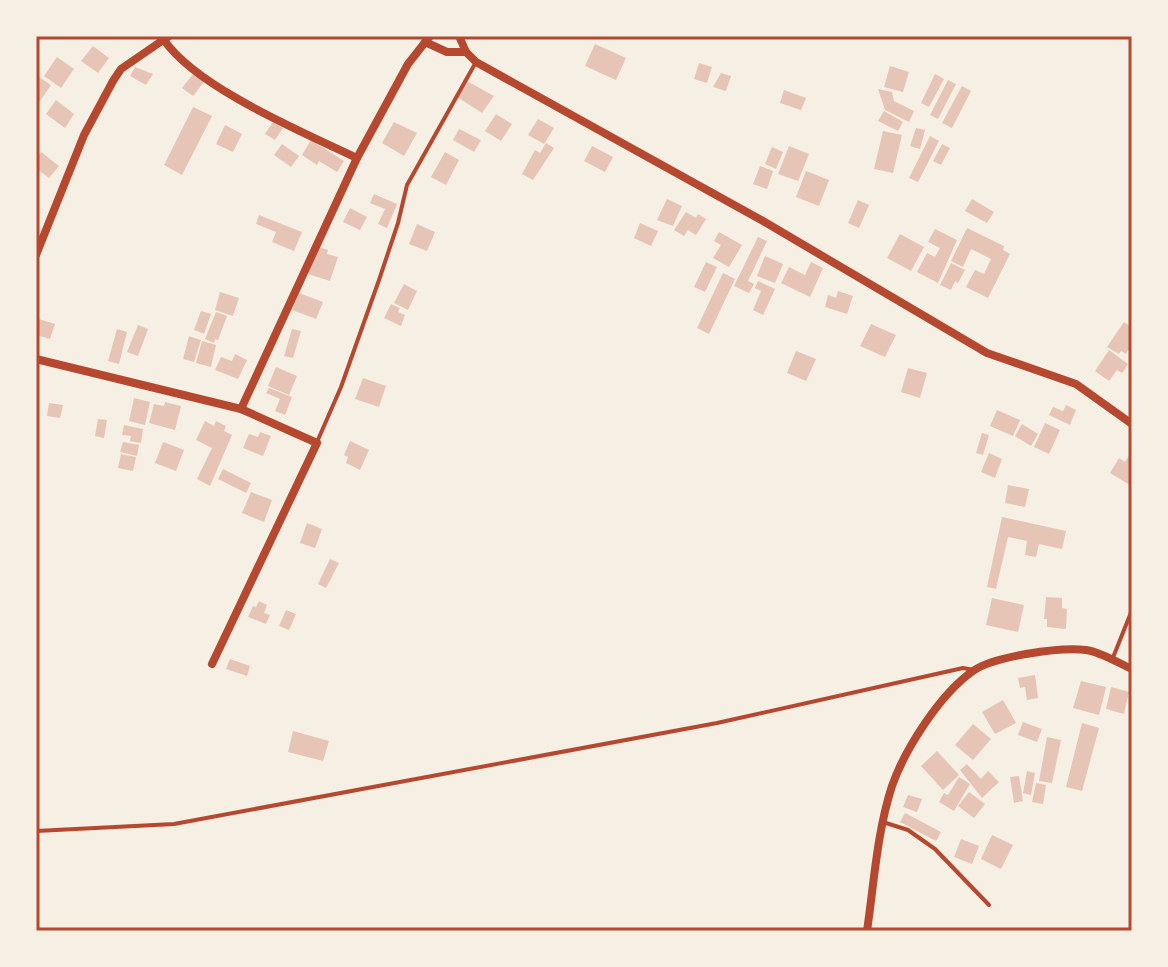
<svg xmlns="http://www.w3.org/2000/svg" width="1168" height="967" font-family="'Golos Text',sans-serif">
	<rect width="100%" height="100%" fill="#f6efe4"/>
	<g fill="#e6c5b7">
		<polygon points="595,44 626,58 616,80 585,66"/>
		<polygon points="93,46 109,58 98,73 81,61"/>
		<polygon points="57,57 74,69 61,88 44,76"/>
		<polygon points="699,63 712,67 707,83 694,79"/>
		<polygon points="890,66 909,72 903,92 884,87"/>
		<polygon points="135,67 153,74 146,85 130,76"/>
		<polygon points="721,73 731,76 726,91 713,87"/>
		<polygon points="193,74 204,82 193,96 182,88"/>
		<polygon points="935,74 944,79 929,107 921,103"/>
		<polygon points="36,75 51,85 40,101 36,98"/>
		<polygon points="948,80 956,84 938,119 930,115"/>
		<polygon points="467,81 494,96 482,113 457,97"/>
		<polygon points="962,86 971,91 952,128 942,123"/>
		<polygon points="878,89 892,92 894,101 914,111 909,122 885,110"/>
		<polygon points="784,90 806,98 801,110 780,103"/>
		<polygon points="56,100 74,114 65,128 46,114"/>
		<polygon points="193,107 212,116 182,175 164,165"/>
		<polygon points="884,111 903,122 898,131 878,121"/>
		<polygon points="496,114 512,124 501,141 485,131"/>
		<polygon points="538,119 554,128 544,144 528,135"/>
		<polygon points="273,122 283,128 275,140 265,134"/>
		<polygon points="394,122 417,133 404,156 382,143"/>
		<polygon points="225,125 242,134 233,152 216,144"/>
		<polygon points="916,128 925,130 920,149 910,146"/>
		<polygon points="459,129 481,140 474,152 453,140"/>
		<polygon points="883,131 902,135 893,173 874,169"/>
		<polygon points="930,136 939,141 918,182 909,178"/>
		<polygon points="311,140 344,161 337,172 319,161 317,165 302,155"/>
		<polygon points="546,143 554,148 533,180 522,174 535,150 540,153"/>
		<polygon points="282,144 299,156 291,167 274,155"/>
		<polygon points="942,144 950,148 941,165 933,161"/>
		<polygon points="592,146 613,157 605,172 584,161"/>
		<polygon points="789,146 809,154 798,181 778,174"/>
		<polygon points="772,147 783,152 776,169 765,164"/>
		<polygon points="41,152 59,166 49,178 36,168 36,159"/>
		<polygon points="445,152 459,160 446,185 431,177"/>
		<polygon points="760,166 773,171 767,189 753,184"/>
		<polygon points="806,171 829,180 819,206 796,197"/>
		<polygon points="374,194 397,204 387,228 378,224 385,209 370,203"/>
		<polygon points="667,199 682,206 673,226 657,220"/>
		<polygon points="972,199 994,212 987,223 965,211"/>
		<polygon points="858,200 869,205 859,228 848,223"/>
		<polygon points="350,208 367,217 360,230 343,222"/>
		<polygon points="686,212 696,218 698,214 706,219 696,235 688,230 684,236 674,230"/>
		<polygon points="259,215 302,232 294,251 272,242 276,232 256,224"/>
		<polygon points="640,223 658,231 651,246 634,238"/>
		<polygon points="417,224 435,232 427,251 409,244"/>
		<polygon points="967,228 1004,246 1003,250 1010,254 988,298 966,287 975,270 984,274 991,259 971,249 963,267 951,261"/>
		<polygon points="935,229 957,240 938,283 917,272 927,253 935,257 940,248 928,242"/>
		<polygon points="719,232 742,245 729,267 713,258 721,245 714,241"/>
		<polygon points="900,234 924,247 911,271 887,258"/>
		<polygon points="758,237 767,241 748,281 754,284 749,293 734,286"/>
		<polygon points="319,247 328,250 327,254 338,257 330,281 308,274"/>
		<polygon points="765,256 783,264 775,283 757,276"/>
		<polygon points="706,262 717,267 705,292 694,287"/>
		<polygon points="811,262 823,268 810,297 781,283 789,267 805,275"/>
		<polygon points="951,263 965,270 958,283 955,281 951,290 940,285"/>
		<polygon points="723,273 735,279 709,334 697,328"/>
		<polygon points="758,281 775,289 763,315 753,310 761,291 755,288"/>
		<polygon points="404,284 417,291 408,310 394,303"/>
		<polygon points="838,291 853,296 847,314 825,307 828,295 836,298"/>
		<polygon points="220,292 239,298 233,316 215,310"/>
		<polygon points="299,293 323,302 316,319 292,310"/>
		<polygon points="391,304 400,308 398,312 405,315 401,326 384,318"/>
		<polygon points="201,311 211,314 204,334 194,330"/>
		<polygon points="216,312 227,316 218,340 215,339 214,343 205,339"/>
		<polygon points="39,319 55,324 50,339 36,335 36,322"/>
		<polygon points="1124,322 1132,328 1132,353 1128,350 1126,354 1121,351 1119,354 1107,347"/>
		<polygon points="871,324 896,335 885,357 860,346"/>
		<polygon points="138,325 148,329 138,356 127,352"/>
		<polygon points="117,329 127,332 119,364 108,361"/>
		<polygon points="292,329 301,331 293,358 284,356"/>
		<polygon points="189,336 201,340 194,362 183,359"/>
		<polygon points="202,341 216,345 211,367 196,363"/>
		<polygon points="1109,350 1128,364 1122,373 1117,370 1109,381 1095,371"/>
		<polygon points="796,351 816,359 806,381 787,373"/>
		<polygon points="235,354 247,360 238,379 215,370 221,357 232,361"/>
		<polygon points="276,367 297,376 289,395 268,386"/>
		<polygon points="908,368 927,373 920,398 901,392"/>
		<polygon points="363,378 386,386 379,407 355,399"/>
		<polygon points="269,388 292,397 285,415 275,411 280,399 266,393"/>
		<polygon points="134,398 150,402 145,425 129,421"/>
		<polygon points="165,402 181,406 175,430 149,423 154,404 164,406"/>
		<polygon points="49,403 63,405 60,418 47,416"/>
		<polygon points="1066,405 1076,410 1070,425 1049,415 1053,407 1063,411"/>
		<polygon points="997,410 1020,420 1013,436 990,426"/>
		<polygon points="98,419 107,420 104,438 95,436"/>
		<polygon points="205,421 214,426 216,421 226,426 224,431 232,435 210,486 197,479 212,448 196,440"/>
		<polygon points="1045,423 1060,430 1049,454 1034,447"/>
		<polygon points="1022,424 1038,434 1031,446 1015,436"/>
		<polygon points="124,425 143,429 141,443 130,441 131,436 122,435"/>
		<polygon points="260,432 271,436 263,456 243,448 249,434 258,437"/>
		<polygon points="982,433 989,435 983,455 976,453"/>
		<polygon points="350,441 369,450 360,470 346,463 348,457 344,455"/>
		<polygon points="123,442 139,445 137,456 120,452"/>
		<polygon points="163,442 184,450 176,471 155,463"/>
		<polygon points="989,453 1002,459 995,478 981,472"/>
		<polygon points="121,454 136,457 133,471 118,468"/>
		<polygon points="1130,454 1132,455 1130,485 1110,473 1119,458 1125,462"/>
		<polygon points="223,469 251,483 246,493 218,479"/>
		<polygon points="1008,485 1029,489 1025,507 1005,503"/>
		<polygon points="251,492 272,500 264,522 242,513"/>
		<polygon points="1002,517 1066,531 1062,549 1039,544 1036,557 1025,555 1027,541 1008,537 996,589 987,587"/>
		<polygon points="307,523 322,529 315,548 300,543"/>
		<polygon points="330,559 339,563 326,588 318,584"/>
		<polygon points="1046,597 1062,598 1062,608 1067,609 1066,629 1047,627 1047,619 1044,619"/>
		<polygon points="992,598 1024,605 1018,632 986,625"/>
		<polygon points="259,601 267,605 264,613 270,615 266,624 248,617 253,606 256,607"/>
		<polygon points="286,610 296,614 289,630 279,626"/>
		<polygon points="230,659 250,666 247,676 226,669"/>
		<polygon points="1035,675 1038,698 1027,700 1025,687 1020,688 1018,678"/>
		<polygon points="1081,681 1106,687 1099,715 1073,708"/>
		<polygon points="1111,687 1129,692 1124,714 1106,709"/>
		<polygon points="1003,700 1016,723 995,734 982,712"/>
		<polygon points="1023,722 1042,729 1037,742 1018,735"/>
		<polygon points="1082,723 1099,728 1082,791 1066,787"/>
		<polygon points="973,724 991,739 973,760 955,745"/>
		<polygon points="293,731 329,741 323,761 288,752"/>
		<polygon points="1047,737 1061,740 1052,783 1039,781"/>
		<polygon points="937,751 959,775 943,790 921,766"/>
		<polygon points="967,764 981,779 988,771 999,782 982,798 960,770"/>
		<polygon points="1027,771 1035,773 1031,795 1023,793"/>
		<polygon points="1019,776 1023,801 1014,803 1010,777"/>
		<polygon points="959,777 970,784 954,811 939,802 944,793 948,795"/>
		<polygon points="1036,783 1046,785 1043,804 1032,802"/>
		<polygon points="969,792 985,804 974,818 958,806"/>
		<polygon points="908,795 922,799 917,812 903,807"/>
		<polygon points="905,813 941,832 936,841 900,822"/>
		<polygon points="992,835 1013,845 1001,869 981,859"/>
		<polygon points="961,839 979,846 972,864 954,857"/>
	</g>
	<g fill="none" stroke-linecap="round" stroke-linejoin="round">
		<g stroke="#b5482f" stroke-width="4">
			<polyline points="317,442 341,387 379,280 398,223 407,185 476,62"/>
			<polyline points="1112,660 1132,610"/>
			<polyline points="883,822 908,830 935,849 989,905"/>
			<polyline points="36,831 174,824 717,723 963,668 974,670"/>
		</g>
		<g stroke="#b5482f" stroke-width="8">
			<polyline points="459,36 466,52 476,62 763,221 987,353 1076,384 1132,424"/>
			<path d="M 164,40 C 197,88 303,132 357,158"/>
			<polyline points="425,42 447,52 466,52"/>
			<polyline points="36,255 84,135 113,81 121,69 169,36"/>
			<polyline points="36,359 241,409 317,443 212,664"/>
			<polyline points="241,409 357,158 408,64 430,36"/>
			<path d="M 867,931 C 874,883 877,832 892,786 C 905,749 940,694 973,671 C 994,656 1060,647 1086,650 C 1101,652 1118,663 1132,669"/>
		</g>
	</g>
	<rect width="1168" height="967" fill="none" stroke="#f6efe4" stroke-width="76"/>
	<rect x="38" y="38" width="1092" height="891" fill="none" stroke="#b5482f" stroke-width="3"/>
</svg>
